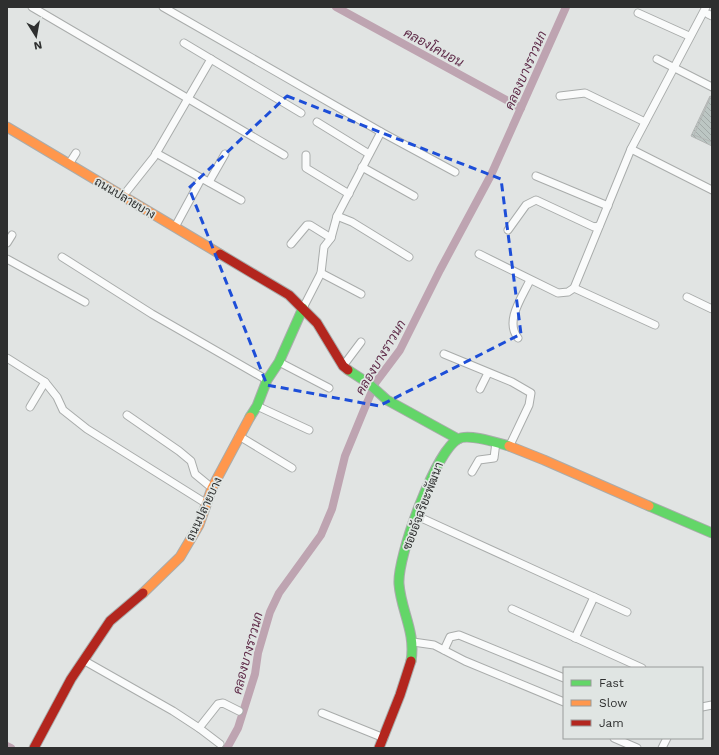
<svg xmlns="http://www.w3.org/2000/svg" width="719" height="755" font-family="'Work Sans',Sarabun,sans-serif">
	<defs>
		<pattern id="building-back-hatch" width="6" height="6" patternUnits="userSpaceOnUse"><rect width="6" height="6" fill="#bcc6c3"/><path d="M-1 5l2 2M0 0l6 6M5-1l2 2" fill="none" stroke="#a2aaa8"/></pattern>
	</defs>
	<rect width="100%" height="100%" fill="#e1e4e3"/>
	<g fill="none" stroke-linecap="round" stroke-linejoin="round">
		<g stroke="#bea4b1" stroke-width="8">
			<polyline points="336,7 521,108"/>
			<polyline points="7,746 11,748"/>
			<polyline points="227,748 238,728 255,674 258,653 270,612 279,593 321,535 332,509 345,456 366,405 376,382 400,350 440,270 491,175 566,7"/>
		</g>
	</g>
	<g fill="url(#building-back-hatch)" stroke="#b4b6b5">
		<polygon points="710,96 712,97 712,146 691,136"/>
		<polygon points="710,98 712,99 712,142 694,135"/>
	</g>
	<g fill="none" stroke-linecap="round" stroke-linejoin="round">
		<g stroke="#a9acab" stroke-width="9">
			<g id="street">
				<polyline points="32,7 284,155"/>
				<polyline points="163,7 381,132 455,172"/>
				<polyline points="638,13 689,36"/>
				<polyline points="708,14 712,16"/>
				<polyline points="184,43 301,113"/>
				<polyline points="657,59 712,87"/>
				<polyline points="560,96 585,93 645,122"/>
				<polyline points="317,122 369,154"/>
				<polyline points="631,149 712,190"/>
				<polyline points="156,153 241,200"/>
				<polyline points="306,155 306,168 349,194"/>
				<polyline points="69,164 76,153"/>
				<polyline points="362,167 414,196"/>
				<polyline points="536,176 608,206"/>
				<polyline points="209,182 225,154"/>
				<polyline points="123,196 154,157 211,59"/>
				<polyline points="337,216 352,222 409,257"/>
				<polyline points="175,227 201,179"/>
				<polyline points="508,230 526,205 536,200 594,227 599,226"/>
				<polyline points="7,243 12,235"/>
				<polyline points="291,244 307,225 310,225 331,238"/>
				<polyline points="479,254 558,293 568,292 574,288 631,149 706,7"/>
				<polyline points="62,257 152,314 267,380"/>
				<polyline points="7,259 85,302"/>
				<polyline points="321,273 361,294"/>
				<polyline points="574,288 655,325"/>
				<polyline points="687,297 712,309"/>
				<polyline points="303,308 321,273 324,247 331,238 337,216 381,132"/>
				<path d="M 518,338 C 504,321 523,296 530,280"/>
				<polyline points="444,354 512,382 531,393 529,405 510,445"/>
				<polyline points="7,358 45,382 57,397 63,410 87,429 207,504"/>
				<polyline points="279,362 329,388"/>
				<polyline points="343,366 361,342"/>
				<polyline points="480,389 488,373"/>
				<polyline points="257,406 309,430"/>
				<polyline points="30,407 45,382"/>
				<polyline points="127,415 179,451 191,461 195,474 212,488"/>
				<polyline points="239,436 292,468"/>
				<polyline points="472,472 479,460 494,458 496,442"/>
				<polyline points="417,516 627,612"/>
				<polyline points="512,609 642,668"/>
				<polyline points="575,638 594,597"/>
				<polyline points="413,642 434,645 465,661 564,702"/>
				<polyline points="444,650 450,637 459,635 564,678"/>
				<polyline points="83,660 173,711 199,728 218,704 223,703 239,711"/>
				<polyline points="702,707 712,705"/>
				<polyline points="322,713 384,738"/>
				<polyline points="199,728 220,744"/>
				<polyline points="614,738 637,748"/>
				<polyline points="662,748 667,738"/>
			</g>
		</g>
		<g stroke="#a9acab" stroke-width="11">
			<g id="fast">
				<polyline points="348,370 368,383 387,400 458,439"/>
				<polyline points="250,417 257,406 267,380 279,362 303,308"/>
				<polyline points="649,506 712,533"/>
				<path d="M 411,661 C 416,632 401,611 399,584 C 397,557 435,452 458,439 C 468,433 498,443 509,446"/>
			</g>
		</g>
		<g stroke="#a9acab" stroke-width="11">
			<g id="slow">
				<polyline points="7,127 220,254"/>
				<polyline points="509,446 544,460 649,506"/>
				<polyline points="143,593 180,557 199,525 212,488 250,417"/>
			</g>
		</g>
		<g stroke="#a9acab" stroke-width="11">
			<g id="jam">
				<polyline points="220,254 289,295 317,323 343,366 348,370"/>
				<polyline points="34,748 71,679 110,621 143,593"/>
				<polyline points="379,748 400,695 411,661"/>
			</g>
		</g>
		<use href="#street" stroke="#fafbfb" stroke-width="7"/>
		<use href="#fast" stroke="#63d668" stroke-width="9"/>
		<use href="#slow" stroke="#ff974d" stroke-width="9"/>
		<use href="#jam" stroke="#b3261e" stroke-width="9"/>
	</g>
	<path fill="none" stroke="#1d4ed8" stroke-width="3" stroke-dasharray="8 5" stroke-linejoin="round" d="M 287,96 L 501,179 L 521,334 L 379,406 L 267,385 L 189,188 Z"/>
	<g text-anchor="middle" stroke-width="3.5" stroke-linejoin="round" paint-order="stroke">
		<g font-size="12" fill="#2e2f2f" stroke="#e0e5e3">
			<text transform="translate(125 198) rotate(31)" y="4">ถนนปลายบาง</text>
			<text transform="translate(423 506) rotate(-69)" y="4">ซอยอัจฉริยะพัฒนา</text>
			<text transform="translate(204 509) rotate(-65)" y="4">ถนนปลายบาง</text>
		</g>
		<g font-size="13" font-style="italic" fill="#5f2b49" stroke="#e0e5e3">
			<text transform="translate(434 47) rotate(29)" y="5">คลองโคนอน</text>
			<text transform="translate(525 70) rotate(-66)" y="5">คลองบางราวนก</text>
			<text transform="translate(380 357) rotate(-59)" y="5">คลองบางราวนก</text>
			<text transform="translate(247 653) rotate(-75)" y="5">คลองบางราวนก</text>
		</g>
	</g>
	<rect width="719" height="755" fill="none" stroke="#2e2f2f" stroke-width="16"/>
	<rect x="563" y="667" width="140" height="72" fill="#e0e5e3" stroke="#999c9b"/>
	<rect x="571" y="680" width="20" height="6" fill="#63d668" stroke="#999c9b"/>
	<text x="599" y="687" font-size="12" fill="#2e2f2f">Fast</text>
	<rect x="571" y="700" width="20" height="6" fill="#ff974d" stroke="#999c9b"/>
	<text x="599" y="707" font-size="12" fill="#2e2f2f">Slow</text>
	<rect x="571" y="720" width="20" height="6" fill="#b3261e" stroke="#999c9b"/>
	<text x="599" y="727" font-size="12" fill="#2e2f2f">Jam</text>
	<g transform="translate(36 36) rotate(169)" stroke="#e0e5e3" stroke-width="3" paint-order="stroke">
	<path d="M0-3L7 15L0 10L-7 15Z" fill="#2e2f2f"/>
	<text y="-6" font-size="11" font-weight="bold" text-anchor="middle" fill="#2e2f2f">N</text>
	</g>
</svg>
